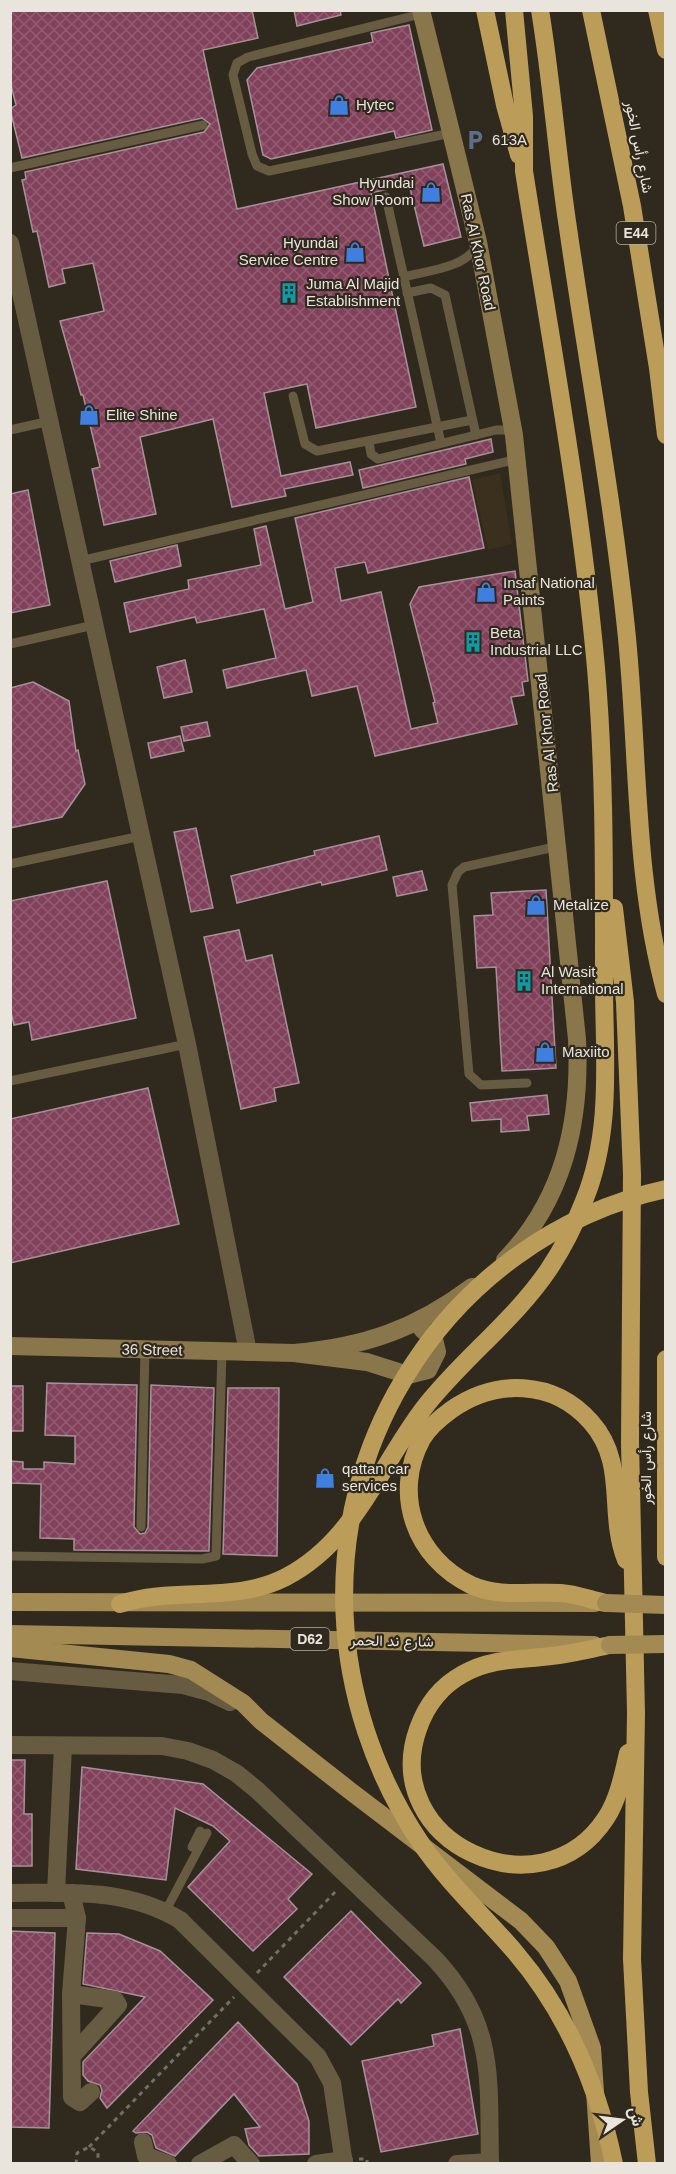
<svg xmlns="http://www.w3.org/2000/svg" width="676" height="2174" font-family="Helvetica,Vazirmatn,sans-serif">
	<defs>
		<pattern id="building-cross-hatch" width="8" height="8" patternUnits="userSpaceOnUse" patternTransform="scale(1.5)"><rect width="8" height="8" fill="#82415b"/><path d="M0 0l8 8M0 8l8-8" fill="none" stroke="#945c72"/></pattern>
	</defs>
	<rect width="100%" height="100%" fill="#30291d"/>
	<polygon fill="#3a301d" points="500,473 512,544 488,550 472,480"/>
	<g fill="url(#building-cross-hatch)" stroke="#a59298" stroke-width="1.5">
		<polygon points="10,10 252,10 258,38 203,50 237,209 443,164 461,237 424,246 409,184 371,193 416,407 316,428 307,384 264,393 281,476 350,462 353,475 284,489 286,496 232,507 213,419 140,437 156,514 104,525 92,469 100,467 83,395 81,395 60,321 104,311 93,263 62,269 65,283 49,287 37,231 33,232 22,180 26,179 25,172 204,132 210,124 202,118 22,158 10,109 16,105 10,81"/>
		<polygon points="294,10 340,10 341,15 297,26"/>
		<polygon points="409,25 432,130 396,138 394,131 271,159 263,155 247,80 257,68 373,42 371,33"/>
		<polygon points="491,439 493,452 465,459 466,464 363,488 359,470"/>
		<polygon points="469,477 484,548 368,573 365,562 335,568 341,601 381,592 411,729 438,723 433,703 435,702 410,604 419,587 515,571 528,681 522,682 524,695 511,697 517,724 375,756 357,686 312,696 306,670 227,688 223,670 276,658 264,609 197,623 195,617 130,632 124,603 189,589 188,580 261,565 254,529 266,526 285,609 313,602 295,518"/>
		<polygon points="28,490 50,605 10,613 10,494"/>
		<polygon points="177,545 181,566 115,582 110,561"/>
		<polygon points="185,660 192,692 164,698 157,667"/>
		<polygon points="33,682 69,701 76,751 78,750 85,784 62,817 10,828 10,688"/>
		<polygon points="207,722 210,736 184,741 181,727"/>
		<polygon points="180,736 184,751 151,758 148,743"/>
		<polygon points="196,828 213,908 191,912 174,832"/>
		<polygon points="379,836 387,870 322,885 321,882 237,903 231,876 315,855 314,851"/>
		<polygon points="422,871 427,890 397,896 393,877"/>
		<polygon points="107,881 136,1018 32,1040 29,1022 14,1025 10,1008 10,901"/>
		<polygon points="546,890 556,1068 502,1071 496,967 477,968 474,916 493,915 491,893"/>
		<polygon points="239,930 246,961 272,955 299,1083 274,1088 276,1101 241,1109 204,937"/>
		<polygon points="148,1088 179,1224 10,1263 10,1119"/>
		<polygon points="547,1095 549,1114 527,1116 529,1130 501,1132 501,1119 472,1121 470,1103"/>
		<polygon points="47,1383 137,1385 134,1527 140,1534 145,1533 148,1527 151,1385 214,1388 209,1551 74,1550 74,1539 40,1538 41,1484 10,1483 10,1461 23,1462 23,1469 44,1469 44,1462 75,1464 75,1436 45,1435"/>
		<rect x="10" y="1386" width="13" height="45"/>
		<polygon points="228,1388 279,1388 277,1556 223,1554"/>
		<polygon points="10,1760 25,1760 24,1814 32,1814 32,1866 10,1866"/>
		<polygon points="82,1767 203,1784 312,1874 288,1899 297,1909 253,1951 188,1887 230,1841 213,1826 175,1808 166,1880 76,1869"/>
		<polygon points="351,1911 421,1983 401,2003 398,1999 351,2045 284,1977"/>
		<polygon points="10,1931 55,1933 49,2128 10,2127"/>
		<polygon points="87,1933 119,1934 160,1951 213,2000 107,2108 100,2098 102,2090 100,2085 88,2081 83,2075 83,2062 145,1997 83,1984"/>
		<polygon points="238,2022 297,2084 309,2121 309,2154 259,2156 249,2145 245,2129 260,2127 234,2094 175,2156 156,2148 152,2135 147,2132 136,2133 133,2131"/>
		<polygon points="460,2029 478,2134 381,2152 362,2061 434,2046 432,2035"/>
	</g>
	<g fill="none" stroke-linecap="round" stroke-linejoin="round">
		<g stroke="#736d62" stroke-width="3" stroke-dasharray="4.5 4.5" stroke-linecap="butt">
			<polyline points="257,1973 338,1889"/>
			<polyline points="89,2147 234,1997"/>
			<polyline points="359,2159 367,2159 367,2164"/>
			<polyline points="76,2164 77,2153 89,2147 98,2152 98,2164"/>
		</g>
		<g stroke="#675b41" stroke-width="9">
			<polyline points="421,14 248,57 237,63 233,75 252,154 257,166 269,171 451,133"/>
			<polyline points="10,168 203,125"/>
			<polyline points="386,197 441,443"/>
			<path d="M 403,277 C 426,271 467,268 477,245"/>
			<polyline points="407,293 431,288 445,295 476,435"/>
			<polyline points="293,396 305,444 317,451 472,420"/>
			<polyline points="10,430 50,421"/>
			<polyline points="369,442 371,454 378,459 496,430 506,430 514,435"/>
			<polyline points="80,561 518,459"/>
			<polyline points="10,644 94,625"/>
			<polyline points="10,864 141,836"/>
			<polyline points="10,1081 187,1044"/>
			<polyline points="527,1083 481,1085 469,1074 452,885 458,872 464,867 559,846"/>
			<polyline points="141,1527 145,1349"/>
			<polyline points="10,1556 202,1559 216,1556 222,1351"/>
			<polyline points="192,1847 200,1831"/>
			<polyline points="165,1912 207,1833"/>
		</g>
		<g stroke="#675b41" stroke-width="18">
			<polyline points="10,243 187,1044 248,1352"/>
			<polyline points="10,1671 183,1685 209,1692 230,1702"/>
			<path d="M 10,1745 L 162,1746 L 188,1751 L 213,1760 L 236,1773 L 257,1790 L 435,1959 C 497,2025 488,2080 490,2164"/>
			<path d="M 10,1893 C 72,1893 126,1888 180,1920 L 318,2057 L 332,2083 L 344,2164"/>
			<polyline points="56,1893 63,1746"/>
			<polyline points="71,1893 77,1918 71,1994 72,2097 80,2102 91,2092"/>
			<polyline points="10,1918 77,1918"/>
			<polyline points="71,1994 115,2000 118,2005 72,2056"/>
			<polyline points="143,2142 146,2156 168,2164"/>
			<polyline points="200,2164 234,2145 251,2164"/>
			<polyline points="316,2164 344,2160"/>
			<polyline points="457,2164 490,2162"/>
		</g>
		<g stroke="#89764b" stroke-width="18">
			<path d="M 421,10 L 478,242 L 514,435 L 577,1039 C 581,1122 564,1199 505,1260"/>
			<polyline points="10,1346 294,1353 367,1362 408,1375 428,1370 437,1352 434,1339 422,1329"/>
			<path d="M 294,1353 C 364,1347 416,1329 472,1287"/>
		</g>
		<g stroke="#a38a53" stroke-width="18">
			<polyline points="10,1602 595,1603"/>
			<polyline points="10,1634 594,1645"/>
			<polyline points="10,1648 169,1664 191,1670 243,1703 261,1721 349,1790 521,1921 546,1947 568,1981 592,2048 600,2164"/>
		</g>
		<g stroke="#bb9d59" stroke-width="18">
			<polyline points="485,10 505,105 519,155"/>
			<path d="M 540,10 C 552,83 557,156 568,228 C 587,361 612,494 626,628 C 639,750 633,874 666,994"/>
			<polyline points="591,10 632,206 658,368 666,435"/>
			<polyline points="657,10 666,50"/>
			<polyline points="614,908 625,1002 632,1174 630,1442 636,1713 632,1959 639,2092 647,2164"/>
			<polyline points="666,1359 666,1557"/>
			<path d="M 606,1603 C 591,1600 576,1594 561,1593 C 531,1591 499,1598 471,1585 C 415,1558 392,1494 422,1439 C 429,1427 440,1418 451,1410 C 495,1379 553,1379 591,1422 C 628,1464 607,1512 626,1560"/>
			<path d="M 120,1604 C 175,1586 234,1604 286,1577 C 355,1541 379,1467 424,1408 C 462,1359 514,1321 549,1269 C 563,1248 575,1224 584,1201 C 613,1131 604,1056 604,983 C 604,877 605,773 596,668 C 581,502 550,337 524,171 L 524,116 L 514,10"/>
			<path d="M 610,1645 C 590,1649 571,1654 551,1656 C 520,1660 491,1658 463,1674 C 441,1686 426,1706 418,1729 C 378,1842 541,1918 606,1818 C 618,1800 623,1775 628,1753"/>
		</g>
		<g stroke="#a38a53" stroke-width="18">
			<polyline points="606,1603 666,1605"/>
			<polyline points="610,1645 666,1644"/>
		</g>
		<path stroke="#bb9d59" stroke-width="18" d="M 614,2164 C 598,2086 567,2013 515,1952 C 484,1916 447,1882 420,1842 C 327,1703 317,1523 404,1379 C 461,1283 556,1213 666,1189"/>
	</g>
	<defs>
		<g id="shop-bare" transform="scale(1.62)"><path d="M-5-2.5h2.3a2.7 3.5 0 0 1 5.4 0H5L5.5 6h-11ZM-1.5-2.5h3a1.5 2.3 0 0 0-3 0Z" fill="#3f7fe0" stroke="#30291d" stroke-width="2.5" paint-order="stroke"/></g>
		<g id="parking-bare" transform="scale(1.62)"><path d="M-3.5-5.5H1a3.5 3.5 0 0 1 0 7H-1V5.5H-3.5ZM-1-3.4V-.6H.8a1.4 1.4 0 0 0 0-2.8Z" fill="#5c6f8a" stroke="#30291d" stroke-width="2.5" paint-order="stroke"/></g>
		<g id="building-bare" transform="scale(1.62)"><path d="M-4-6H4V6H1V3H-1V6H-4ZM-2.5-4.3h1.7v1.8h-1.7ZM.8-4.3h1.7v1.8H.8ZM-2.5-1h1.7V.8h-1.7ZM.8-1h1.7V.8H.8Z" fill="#0f9aa8" stroke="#30291d" stroke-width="2.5" paint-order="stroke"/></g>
	</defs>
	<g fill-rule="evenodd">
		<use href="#shop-bare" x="339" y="105"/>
		<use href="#parking-bare" x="475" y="140"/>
		<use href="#shop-bare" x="431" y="192"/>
		<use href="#shop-bare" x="355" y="252"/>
		<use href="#building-bare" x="289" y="293"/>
		<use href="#shop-bare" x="89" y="415"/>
		<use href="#shop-bare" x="486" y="592"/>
		<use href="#building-bare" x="473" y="642"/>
		<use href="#shop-bare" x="536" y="905"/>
		<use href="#building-bare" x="524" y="981"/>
		<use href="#shop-bare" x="545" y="1052"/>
		<use href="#shop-bare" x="325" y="1478"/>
	</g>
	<g text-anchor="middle" stroke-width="4.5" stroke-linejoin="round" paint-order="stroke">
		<g fill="#30291d" stroke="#b2ada3" stroke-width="1.5">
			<rect x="616.5" y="222" width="39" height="22" rx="4.5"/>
			<rect x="290.5" y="1628" width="39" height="22" rx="4.5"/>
		</g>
		<g font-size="14" font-weight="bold" fill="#e9e5dd">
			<text x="636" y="238">E44</text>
			<text x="310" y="1644">D62</text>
		</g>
		<g font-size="15" fill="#e9e5dd" stroke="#30291d" text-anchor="start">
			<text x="356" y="110">Hytec</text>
			<text x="492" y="145">613A</text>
			<text x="414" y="188" text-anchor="end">Hyundai<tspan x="414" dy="17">Show Room</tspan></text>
			<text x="338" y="248" text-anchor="end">Hyundai<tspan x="338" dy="17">Service Centre</tspan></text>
			<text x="306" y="289">Juma Al Majid<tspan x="306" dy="17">Establishment</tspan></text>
			<text x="106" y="420">Elite Shine</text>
			<text x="503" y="588">Insaf National<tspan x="503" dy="17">Paints</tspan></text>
			<text x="490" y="638">Beta<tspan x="490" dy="17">Industrial LLC</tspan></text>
			<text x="553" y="910">Metalize</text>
			<text x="541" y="977">Al Wasit<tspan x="541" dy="17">International</tspan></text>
			<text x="562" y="1057">Maxiito</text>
			<text x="342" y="1474">qattan car<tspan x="342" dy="17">services</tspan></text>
		</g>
		<g font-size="15" fill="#e9e5dd" stroke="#30291d">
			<text transform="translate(639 147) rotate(79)" y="5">شارع رأس الخور</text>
			<text transform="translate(478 252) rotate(78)" y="5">Ras Al Khor Road</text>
			<text transform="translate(547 733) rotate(-96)" y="5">Ras Al Khor Road</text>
			<text transform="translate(152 1350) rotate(1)" y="5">36 Street</text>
			<text transform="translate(646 1458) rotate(-90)" y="5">شارع رأس الخور</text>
			<text transform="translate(392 1641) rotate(1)" y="5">شارع ند الحمر</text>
		</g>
	</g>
	<rect width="676" height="2174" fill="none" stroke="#e9e5dd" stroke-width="24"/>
	<g transform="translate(622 2120) rotate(76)" stroke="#30291d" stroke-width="4.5" paint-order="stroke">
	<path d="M0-4.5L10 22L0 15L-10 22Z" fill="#e9e5dd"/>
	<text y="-9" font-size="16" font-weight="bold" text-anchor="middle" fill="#e9e5dd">ش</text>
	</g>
</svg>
